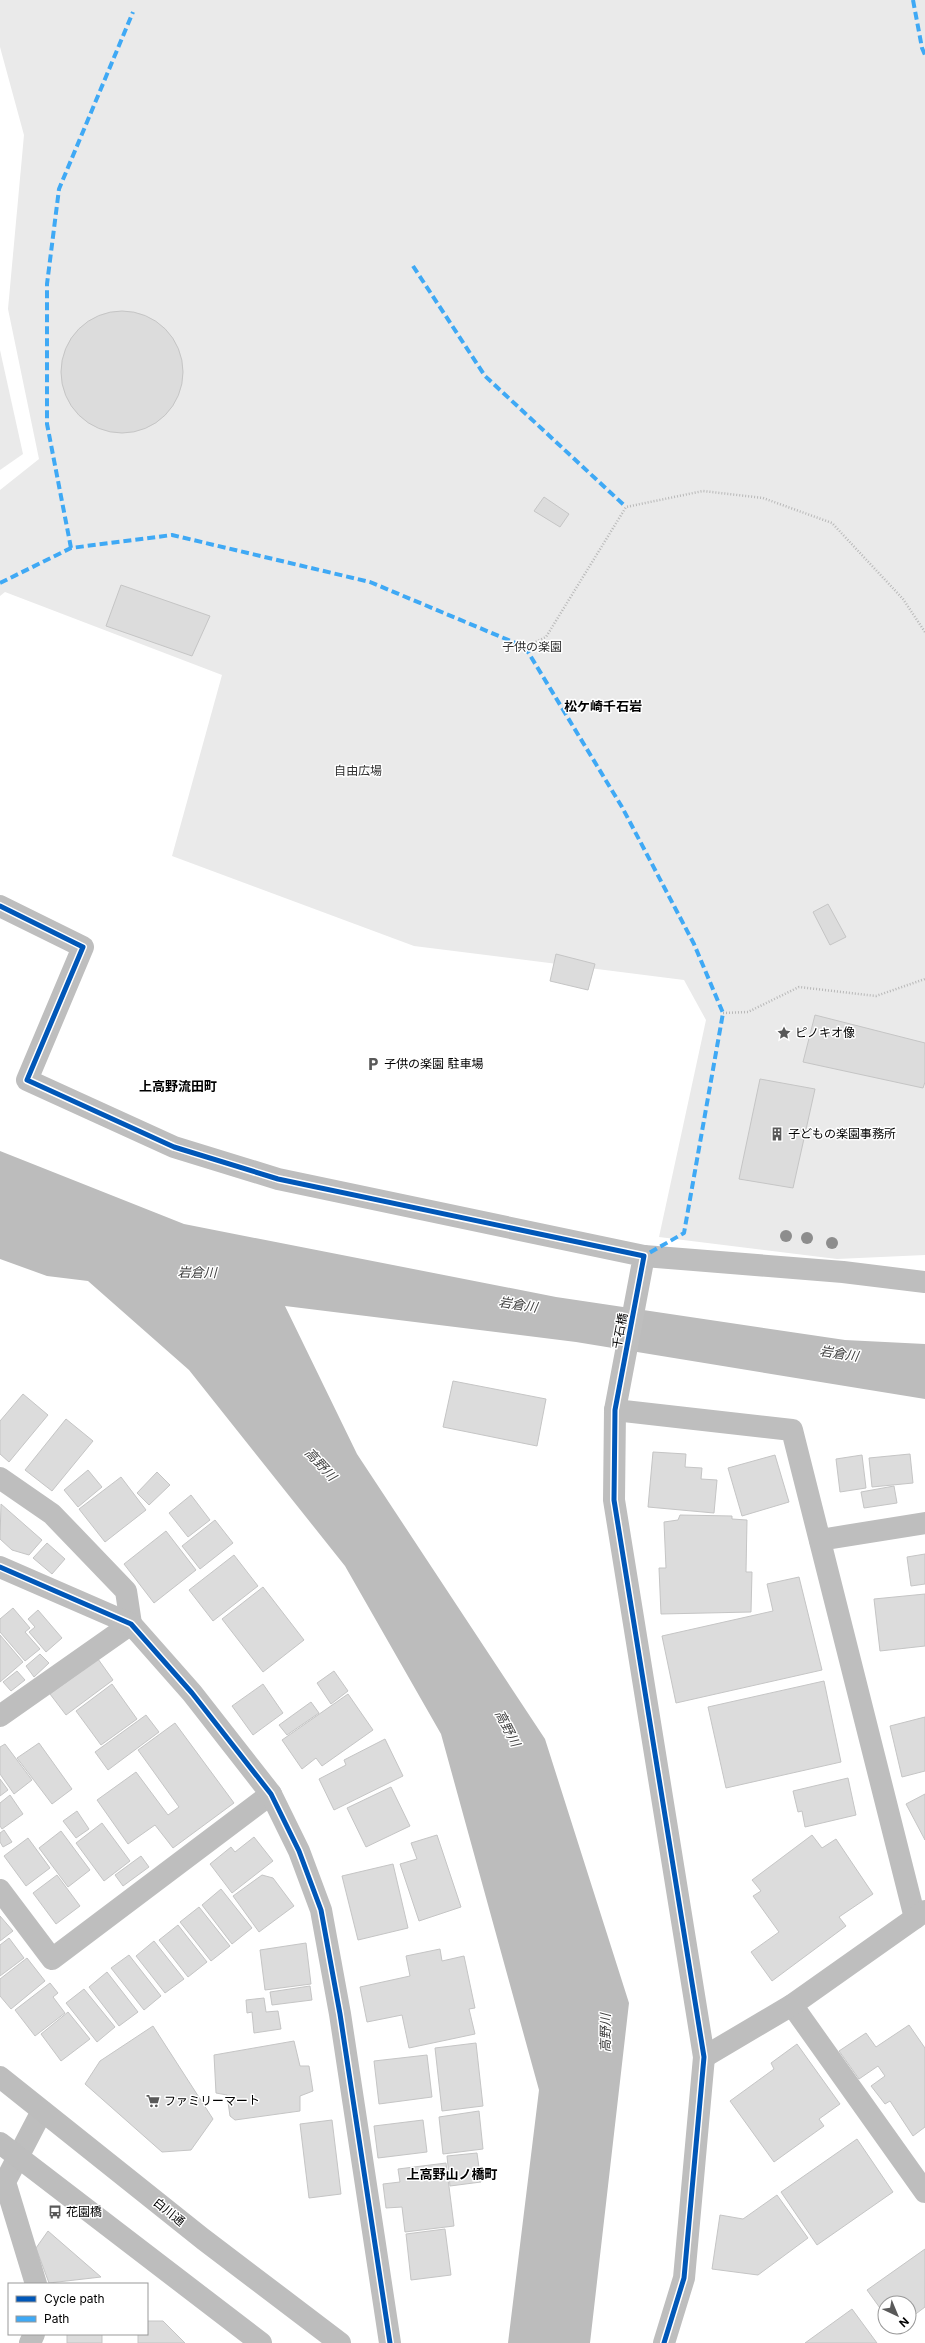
<svg xmlns="http://www.w3.org/2000/svg" width="925" height="2343" font-family="Inter,'Noto Sans JP',sans-serif">
	<rect width="100%" height="100%" fill="#fff"/>
	<g fill="#eaeaea">
		<polygon points="0,0 925,0 925,1255 837,1259 659,1237 706,1020 684,980 414,946 172,856 222,675 5,592 0,596 0,490 39,459 8,309 24,135 0,47"/>
		<polygon points="0,350 23,454 0,470"/>
	</g>
	<polygon fill="#bcbcbc" points="0,1151 184,1224 556,1297 845,1340 925,1344 925,1399 576,1342 285,1306 357,1454 545,1739 629,2003 590,2343 508,2343 539,2090 441,1734 345,1566 189,1370 88,1281 47,1276 0,1259"/>
	<g fill="#dcdcdc" stroke="#c5c5c5">
		<circle cx="122" cy="372" r="61"/>
		<polygon points="544,497 569,514 560,527 534,511"/>
		<polygon points="121,585 210,616 192,656 106,626"/>
		<polygon points="828,904 846,937 830,945 813,912"/>
		<polygon points="556,954 595,964 588,990 550,981"/>
		<polygon points="815,1015 925,1043 925,1082 923,1088 803,1062"/>
		<polygon points="760,1079 815,1089 793,1188 739,1179"/>
		<polygon points="453,1381 546,1399 537,1446 443,1427"/>
		<polygon points="23,1394 48,1415 9,1462 0,1454 0,1421"/>
		<polygon points="66,1419 93,1441 52,1491 25,1470"/>
		<polygon points="653,1452 686,1454 685,1467 702,1468 701,1479 717,1480 714,1513 648,1507"/>
		<polygon points="910,1454 913,1483 872,1487 869,1458"/>
		<polygon points="775,1455 789,1502 742,1516 728,1468"/>
		<polygon points="862,1455 866,1488 840,1492 836,1459"/>
		<polygon points="88,1470 102,1487 78,1507 64,1490"/>
		<polygon points="157,1472 170,1485 149,1505 137,1493"/>
		<polygon points="121,1477 146,1510 105,1542 79,1509"/>
		<polygon points="894,1486 897,1503 864,1508 861,1492"/>
		<polygon points="191,1495 210,1520 188,1537 169,1513"/>
		<polygon points="1,1504 42,1540 29,1555 12,1550 0,1539"/>
		<polygon points="680,1515 732,1516 732,1519 747,1520 746,1572 752,1572 751,1612 661,1614 659,1568 666,1568 664,1522 678,1520"/>
		<polygon points="215,1520 233,1543 200,1569 182,1546"/>
		<polygon points="166,1531 196,1570 154,1603 124,1564"/>
		<polygon points="47,1543 65,1559 52,1574 33,1558"/>
		<polygon points="925,1554 925,1584 911,1586 907,1557"/>
		<polygon points="234,1555 258,1586 213,1621 189,1590"/>
		<polygon points="799,1577 822,1670 676,1703 662,1636 773,1611 767,1584"/>
		<polygon points="263,1587 304,1640 263,1672 222,1619"/>
		<polygon points="925,1594 925,1646 880,1651 874,1599"/>
		<polygon points="13,1608 30,1628 25,1632 40,1649 25,1661 0,1632 0,1619"/>
		<polygon points="38,1610 62,1638 46,1652 29,1632 35,1627 28,1619"/>
		<polygon points="0,1635 23,1662 0,1682"/>
		<polygon points="40,1654 49,1663 34,1677 26,1666"/>
		<polygon points="98,1659 113,1680 66,1715 50,1694"/>
		<polygon points="17,1671 25,1680 11,1691 3,1682"/>
		<polygon points="334,1671 348,1691 331,1704 317,1683"/>
		<polygon points="824,1681 841,1762 726,1788 708,1707"/>
		<polygon points="112,1684 137,1719 101,1745 76,1711"/>
		<polygon points="263,1684 283,1713 253,1735 232,1706"/>
		<polygon points="348,1694 373,1730 322,1766 316,1758 302,1769 282,1740"/>
		<polygon points="311,1702 319,1713 287,1735 279,1725"/>
		<polygon points="146,1715 159,1732 108,1770 95,1752"/>
		<polygon points="925,1717 925,1771 902,1777 890,1726"/>
		<polygon points="175,1723 234,1803 173,1848 155,1825 128,1844 97,1800 136,1772 168,1815 179,1807 138,1750"/>
		<polygon points="385,1739 403,1776 334,1810 319,1779 346,1765 344,1760"/>
		<polygon points="39,1743 72,1789 52,1804 17,1758"/>
		<polygon points="5,1744 32,1780 14,1794 0,1774 0,1747"/>
		<polygon points="848,1778 856,1815 805,1827 802,1811 798,1812 793,1791"/>
		<polygon points="0,1779 8,1790 0,1796"/>
		<polygon points="391,1787 410,1826 366,1847 347,1808"/>
		<polygon points="925,1794 925,1840 906,1804"/>
		<polygon points="10,1795 23,1814 2,1829 0,1826 0,1803"/>
		<polygon points="77,1811 89,1829 76,1838 63,1821"/>
		<polygon points="102,1823 130,1861 104,1881 76,1843"/>
		<polygon points="4,1830 12,1842 3,1847 0,1842 0,1833"/>
		<polygon points="61,1831 90,1870 68,1887 39,1848"/>
		<polygon points="437,1835 461,1907 419,1921 400,1864 417,1859 411,1843"/>
		<polygon points="812,1835 822,1848 836,1839 873,1894 839,1917 846,1926 772,1981 751,1952 779,1932 753,1896 761,1891 752,1880"/>
		<polygon points="254,1837 273,1861 232,1893 210,1864 231,1847 235,1852"/>
		<polygon points="28,1838 50,1868 26,1886 4,1856"/>
		<polygon points="141,1856 149,1867 123,1886 115,1875"/>
		<polygon points="393,1864 408,1928 358,1940 342,1876"/>
		<polygon points="57,1875 80,1906 56,1924 33,1893"/>
		<polygon points="262,1875 273,1878 294,1906 259,1932 233,1896"/>
		<polygon points="221,1889 252,1928 232,1944 202,1905"/>
		<polygon points="199,1907 230,1946 211,1961 180,1922"/>
		<polygon points="0,1916 13,1931 0,1941"/>
		<polygon points="178,1925 207,1962 188,1977 159,1940"/>
		<polygon points="9,1938 24,1958 0,1976 0,1945"/>
		<polygon points="154,1941 184,1979 165,1993 136,1956"/>
		<polygon points="306,1943 311,1984 265,1990 260,1950"/>
		<polygon points="440,1949 442,1961 464,1956 475,2008 469,2009 475,2034 409,2048 402,2015 367,2022 360,1987 410,1976 406,1956"/>
		<polygon points="129,1955 161,1996 144,2010 111,1968"/>
		<polygon points="27,1958 45,1981 11,2009 0,1996 0,1979"/>
		<polygon points="107,1972 138,2012 119,2026 89,1987"/>
		<polygon points="50,1983 58,1993 53,1997 65,2013 35,2036 15,2010"/>
		<polygon points="310,1986 312,2000 272,2005 270,1992"/>
		<polygon points="84,1989 115,2027 97,2042 66,2003"/>
		<polygon points="264,1998 266,2012 278,2011 281,2029 254,2033 252,2012 247,2013 246,2000"/>
		<polygon points="68,2012 90,2039 61,2061 41,2034"/>
		<polygon points="909,2025 925,2048 925,2127 913,2136 890,2101 885,2104 871,2086 885,2076 878,2066 859,2079 839,2051 866,2033 876,2047"/>
		<polygon points="153,2026 213,2119 191,2150 162,2152 85,2084 100,2061"/>
		<polygon points="294,2041 300,2066 309,2066 313,2091 300,2096 300,2111 235,2120 230,2116 227,2095 216,2093 214,2055"/>
		<polygon points="476,2043 483,2106 442,2111 435,2048"/>
		<polygon points="797,2044 840,2104 819,2119 824,2126 774,2162 730,2101 774,2069 771,2063"/>
		<polygon points="427,2055 432,2097 379,2104 374,2061"/>
		<polygon points="479,2111 483,2149 443,2154 439,2117"/>
		<polygon points="332,2120 341,2194 309,2198 300,2124"/>
		<polygon points="423,2120 427,2152 378,2158 374,2126"/>
		<polygon points="857,2139 893,2192 817,2245 781,2192"/>
		<polygon points="477,2153 481,2182 450,2186 447,2156"/>
		<polygon points="446,2163 454,2226 405,2232 402,2207 386,2208 383,2184 400,2182 398,2169"/>
		<polygon points="777,2195 808,2238 758,2275 712,2269 720,2215 743,2219"/>
		<polygon points="445,2229 451,2275 411,2280 406,2234"/>
		<polygon points="48,2231 101,2277 49,2283 36,2248"/>
		<polygon points="925,2249 925,2307 909,2319 909,2303 885,2303 885,2315 867,2290"/>
		<polygon points="852,2309 877,2343 805,2343"/>
		<polygon points="147,2321 163,2321 185,2343 138,2343 138,2334 147,2334"/>
		<rect x="67" y="2334" width="35" height="9"/>
	</g>
	<g fill="none" stroke-linecap="round" stroke-linejoin="round">
		<g stroke="#b8b8b8" stroke-width="2.5" stroke-dasharray="1 2" stroke-linecap="butt">
			<polyline points="525,647 546,637 626,507 703,491 763,498 832,523 903,599 925,632"/>
			<polyline points="723,1013 748,1012 799,987 876,996 925,979"/>
		</g>
		<g stroke="#bebebe" stroke-width="22">
			<polyline points="644,1256 843,1272 925,1282"/>
			<polyline points="820,1540 925,1523"/>
			<polyline points="0,1716 131,1624"/>
			<polyline points="0,1890 52,1959 271,1794"/>
			<polyline points="36,2284 5,2182 42,2111"/>
		</g>
		<g stroke="#bebebe" stroke-width="22">
			<polyline points="0,906 83,947 27,1080 174,1147 278,1179 644,1256 615,1410 614,1500 704,2057 684,2278 664,2343"/>
			<polyline points="615,1410 792,1430 915,1918"/>
			<polyline points="0,1478 52,1514 126,1591 131,1624"/>
			<polyline points="0,1567 131,1624 192,1693 271,1794 299,1851 321,1910 340,2014 390,2343"/>
			<polyline points="792,2005 925,2192"/>
			<polyline points="704,2057 792,2005 925,1911"/>
			<polyline points="30,2343 34,2334"/>
		</g>
		<g stroke="#bdbdbd" stroke-width="22">
			<polyline points="0,2077 203,2239 340,2343"/>
			<polyline points="0,2143 261,2343"/>
		</g>
		<g stroke="#3fa9f5" stroke-width="4" stroke-dasharray="8 4" stroke-linecap="butt">
			<polyline points="913,0 922,48 925,55"/>
			<polyline points="413,266 485,376 626,507"/>
			<polyline points="71,548 47,424 47,284 59,189 133,12"/>
			<polyline points="0,583 71,548 172,535 370,582 525,647 622,807 694,944 723,1013 684,1233 644,1256"/>
		</g>
		<g stroke="#fff" stroke-width="8">
			<g id="cycleway">
				<polyline points="0,906 83,947 27,1080 174,1147 278,1179 644,1256 615,1410 614,1500 704,2057 684,2278 664,2343"/>
				<polyline points="0,1567 131,1624 192,1693 271,1794 299,1851 321,1910 340,2014 390,2343"/>
			</g>
		</g>
		<use href="#cycleway" stroke="#0057b8" stroke-width="5"/>
	</g>
	<g fill="#8d8d8d">
		<circle cx="786" cy="1236" r="6"/>
		<circle cx="807" cy="1238" r="6"/>
		<circle cx="832" cy="1243" r="6"/>
	</g>
	<defs>
		<g id="sight-bare" transform="scale(1.08)"><path d="M0-6L1.8-2.2L6-1.7L2.9 1.2L3.7 5.4L0 3.3L-3.7 5.4L-2.9 1.2L-6-1.7L-1.8-2.2Z" fill="#595959" stroke="#fff" stroke-width="2.5" paint-order="stroke"/></g>
		<g id="parking-bare" transform="scale(1.08)"><path d="M-3.5-5.5H1a3.5 3.5 0 0 1 0 7H-1V5.5H-3.5ZM-1-3.4V-.6H.8a1.4 1.4 0 0 0 0-2.8Z" fill="#595959" stroke="#fff" stroke-width="2.5" paint-order="stroke"/></g>
		<g id="building-bare" transform="scale(1.08)"><path d="M-4-6H4V6H1V3H-1V6H-4ZM-2.5-4.3h1.7v1.8h-1.7ZM.8-4.3h1.7v1.8H.8ZM-2.5-1h1.7V.8h-1.7ZM.8-1h1.7V.8H.8Z" fill="#595959" stroke="#fff" stroke-width="2.5" paint-order="stroke"/></g>
		<g id="supermarket-bare" transform="scale(1.08)"><path d="M-6-5.5h2.5l.6 2H6L4.5 2H-2.5L-4.4-4H-6ZM-1.5 3.2a1.3 1.3 0 1 0 .1 0ZM3 3.2a1.3 1.3 0 1 0 .1 0Z" fill="#595959" stroke="#fff" stroke-width="2.5" paint-order="stroke"/></g>
		<g id="bus-bare" transform="scale(1.08)"><path d="M-5-6H5V4H4V6H2V4H-2V6H-4V4H-5ZM-3.5-4V0h7V-4ZM-3.5 1.2v1.5H-2V1.2ZM2 1.2v1.5H3.5V1.2Z" fill="#595959" stroke="#fff" stroke-width="2.5" paint-order="stroke"/></g>
	</defs>
	<g fill-rule="evenodd">
		<use href="#sight-bare" x="784" y="1033"/>
		<use href="#parking-bare" x="373" y="1064"/>
		<use href="#building-bare" x="777" y="1134"/>
		<use href="#supermarket-bare" x="153" y="2101"/>
		<use href="#bus-bare" x="55" y="2212"/>
	</g>
	<g text-anchor="middle" stroke-width="3" stroke-linejoin="round" paint-order="stroke">
		<g font-size="12" fill="#2f2f2f" stroke="#fff">
			<text x="532" y="651">子供の楽園</text>
			<text x="358" y="775">自由広場</text>
		</g>
		<g font-size="12" fill="#000" stroke="#fff" text-anchor="start">
			<text x="795" y="1037">ピノキオ像</text>
			<text x="384" y="1068">子供の楽園 駐車場</text>
			<text x="788" y="1138">子どもの楽園事務所</text>
			<text x="164" y="2105">ファミリーマート</text>
			<text x="66" y="2216">花園橋</text>
		</g>
		<g font-size="12" fill="#000" stroke="#fff">
			<text transform="translate(620 1331) rotate(-79)" y="4">千石橋</text>
			<text transform="translate(169 2212) rotate(39)" y="4">白川通</text>
		</g>
		<g font-size="13" font-weight="bold" fill="#000" stroke="#fff">
			<text x="603" y="711">松ケ崎千石岩</text>
			<text x="178" y="1091">上高野流田町</text>
			<text x="452" y="2179">上高野山ノ橋町</text>
		</g>
		<g font-size="13" font-style="italic" fill="#404040" stroke="#fff">
			<text transform="translate(197 1272) rotate(1)" y="5">岩倉川</text>
			<text transform="translate(518 1304) rotate(9)" y="5">岩倉川</text>
			<text transform="translate(839 1353) rotate(9)" y="5">岩倉川</text>
			<text transform="translate(321 1464) rotate(47)" y="5">高野川</text>
			<text transform="translate(508 1728) rotate(63)" y="5">高野川</text>
			<text transform="translate(605 2033) rotate(-90)" y="5">高野川</text>
		</g>
	</g>
	<rect x="8" y="2283" width="140" height="52" fill="#ffffff" stroke="#999999"/>
	<rect x="16" y="2296" width="20" height="6" fill="#0057b8" stroke="#999999"/>
	<text x="44" y="2303" font-size="12" fill="#000000">Cycle path</text>
	<rect x="16" y="2316" width="20" height="6" fill="#3fa9f5" stroke="#999999"/>
	<text x="44" y="2323" font-size="12" fill="#000000">Path</text>
	<g transform="translate(897 2315) rotate(136)"><circle r="19" fill="#ffffff" stroke="#999999"/>
	<path d="M0-3L7 15L0 10L-7 15Z" fill="#595959"/>
	<text y="-6" font-size="11" font-weight="bold" text-anchor="middle" fill="#000000">N</text>
	</g>
</svg>
